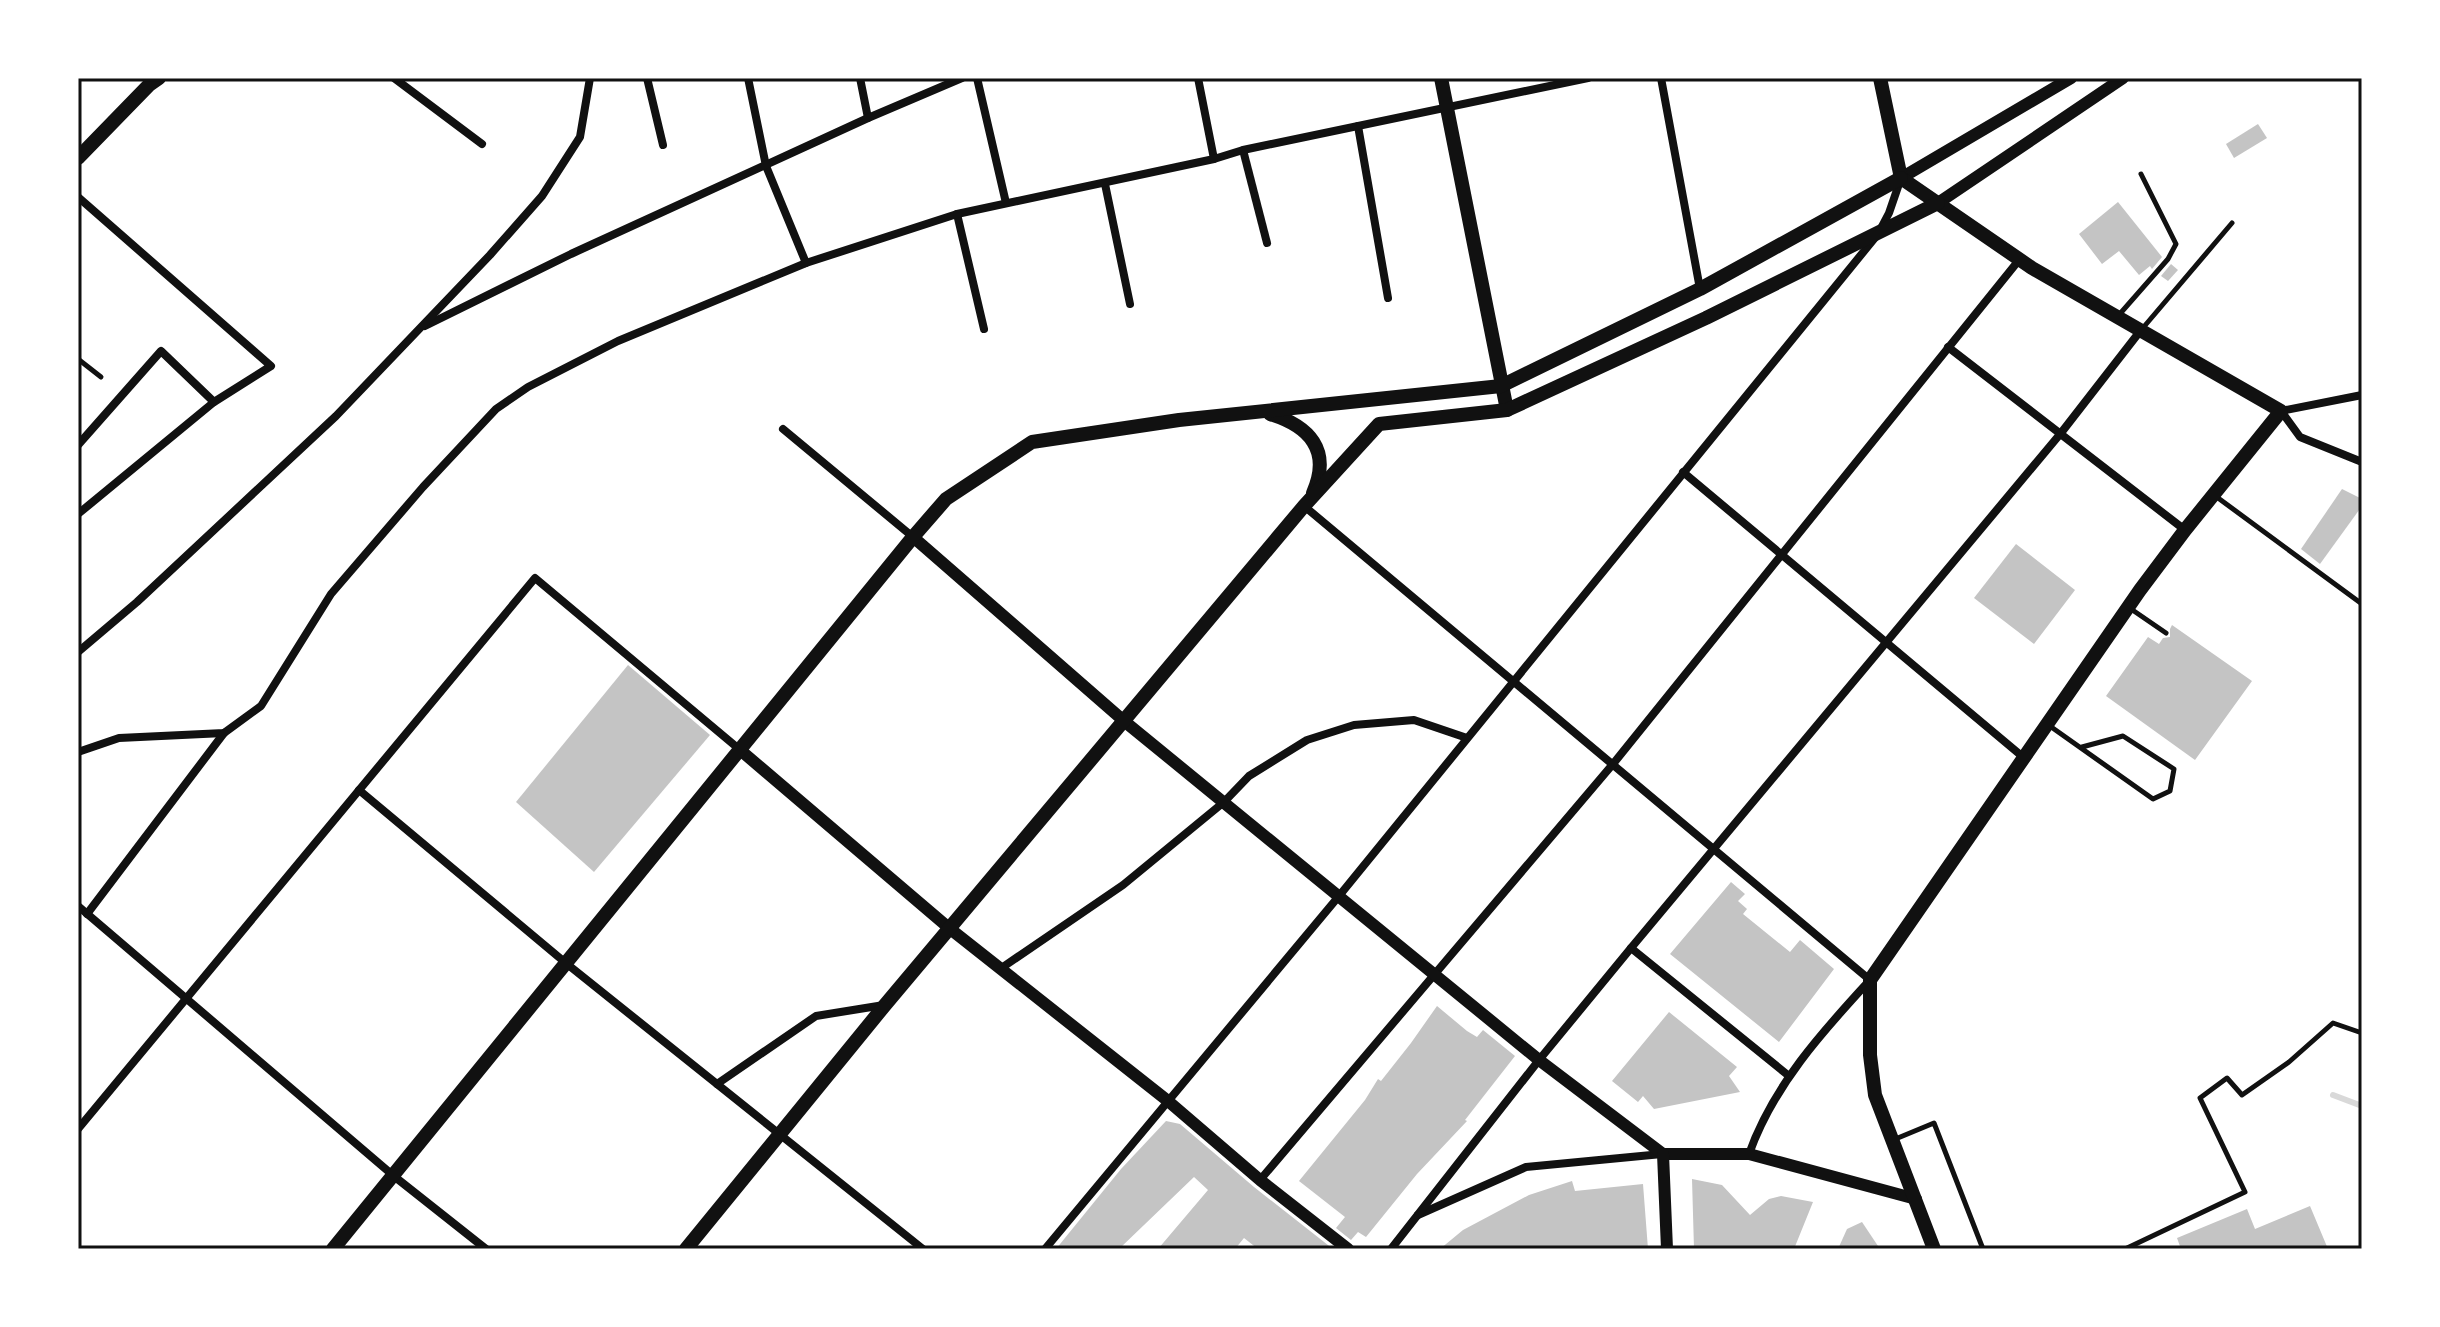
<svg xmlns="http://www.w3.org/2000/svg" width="2440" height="1327" font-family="'PT Sans Narrow',sans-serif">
	<rect width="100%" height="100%" fill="#fff"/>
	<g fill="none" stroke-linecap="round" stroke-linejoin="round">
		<polyline stroke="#d9d9d9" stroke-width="6" points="2333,1095 2362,1106"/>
	</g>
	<g fill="#c4c4c4">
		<polygon points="2258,124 2267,138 2234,158 2226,144"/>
		<polygon points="2118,202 2162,257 2152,269 2150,266 2139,275 2119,251 2102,264 2079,234"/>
		<polygon points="2171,264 2178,270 2168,281 2161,276"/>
		<polygon points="2342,489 2362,499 2362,506 2320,564 2301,549"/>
		<polygon points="2016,544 2075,590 2034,644 1974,598"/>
		<polygon points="2172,625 2252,681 2195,760 2106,696 2148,637 2159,644 2163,638 2170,637 2170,629"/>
		<polygon points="628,665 710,735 594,872 516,802"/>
		<polygon points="1731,882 1745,894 1738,901 1747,909 1743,914 1790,952 1800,940 1834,969 1779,1042 1670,954"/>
		<polygon points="1437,1006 1467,1031 1477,1037 1483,1030 1515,1056 1465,1120 1467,1121 1417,1174 1366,1237 1358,1232 1351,1240 1336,1228 1345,1217 1299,1181 1365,1100 1378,1079 1381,1081 1411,1043"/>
		<polygon points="1669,1012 1737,1067 1729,1076 1740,1092 1654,1109 1643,1096 1638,1102 1612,1081"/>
		<polygon points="1166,1121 1180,1124 1254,1187 1333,1249 1258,1249 1244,1238 1235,1249 1158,1249 1208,1190 1194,1177 1119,1249 1056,1249 1121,1169"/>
		<polygon points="1692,1179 1722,1185 1750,1215 1769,1199 1781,1196 1813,1202 1794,1249 1694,1249"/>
		<polygon points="1572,1181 1575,1191 1643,1184 1648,1249 1440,1249 1463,1230 1529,1195"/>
		<polygon points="2310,1206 2328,1249 2181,1249 2177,1238 2247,1209 2255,1229"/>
		<polygon points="1862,1222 1880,1249 1838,1249 1847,1229"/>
	</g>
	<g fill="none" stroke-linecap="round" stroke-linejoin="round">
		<g stroke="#111" stroke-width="5">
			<polyline points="2118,316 2168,259 2176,244 2141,174"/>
			<polyline points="2142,329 2232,223"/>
			<polyline points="78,359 101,377"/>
			<polyline points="2214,495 2362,604"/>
			<polyline points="2131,609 2166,633"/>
			<polyline points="2047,724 2153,799 2170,791 2174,769 2123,736 2082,747"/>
			<polyline points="1893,1140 1934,1123 1983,1249"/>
			<polyline points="2125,1249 2245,1192 2200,1098 2227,1078 2242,1095 2289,1062 2333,1023 2362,1033"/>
		</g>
		<g stroke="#111" stroke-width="8">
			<polyline points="394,78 482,144"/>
			<polyline points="647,78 663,145"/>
			<polyline points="748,78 766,166 806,263"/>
			<polyline points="860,78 868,118"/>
			<polyline points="977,78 1006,203"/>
			<polyline points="1198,78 1214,159"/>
			<polyline points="1661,78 1700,289"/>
			<polyline points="1358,126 1388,298"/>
			<polyline points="1243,150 1267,243"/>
			<polyline points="1105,184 1130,304"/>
			<polyline points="78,197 271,366 214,402 78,514"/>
			<polyline points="957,214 984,329"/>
			<polyline points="425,326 571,254 868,118 962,78"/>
			<polyline points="1948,347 2185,530"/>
			<polyline points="2362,395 2281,411 2300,437 2362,462"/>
			<polyline points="783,429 913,537"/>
			<polyline points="78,445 161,351 214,402"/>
			<polyline points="1683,472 2023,757"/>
			<path d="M 1304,506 L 1870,980 C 1822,1032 1773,1086 1749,1154"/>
			<polyline points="78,652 137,602 336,416 490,255 542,196 580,137 590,78"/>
			<polyline points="78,752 119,738 224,733 261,706 331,594 423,487 496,409 528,387 618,341 806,263 957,214 1214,159 1243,150 1588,78"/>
			<polyline points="359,790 567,964 923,1249"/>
			<polyline points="78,906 395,1177 486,1249"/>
			<polyline points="87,914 224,733"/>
			<polyline points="1631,948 1789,1076"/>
			<polyline points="1000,969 1123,885 1224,802 1249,776 1307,740 1354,725 1414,720 1467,738"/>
			<polyline points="717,1084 816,1016 884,1005"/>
			<polyline points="78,1129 535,578 739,749"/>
			<polyline points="1260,1180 1613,764 2019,260"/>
			<polyline points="1418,1215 1526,1167 1662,1154"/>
			<polyline points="1045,1249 1339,896 1878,234 1889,213 1900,181"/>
			<polyline points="1391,1249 1539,1060 1631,948 2061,433 2141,330"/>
		</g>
		<g stroke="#111" stroke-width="12">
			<polyline points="1901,178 2071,78"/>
			<polyline points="1938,203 2123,78"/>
			<polyline points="913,537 1124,721 1539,1060 1663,1154 1749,1154 1916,1199"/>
			<polyline points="739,749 949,928 1168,1101 1260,1180 1348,1249"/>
			<polyline points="1663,1154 1667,1249"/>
		</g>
		<g stroke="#111" stroke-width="14">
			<polyline points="1441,78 1507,410"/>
			<polyline points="1880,78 1901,178 2032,268 2281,411 2185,530 2140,590 1870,980 1870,1055 1875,1095 1934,1249"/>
			<polyline points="78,158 149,85 159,78"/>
			<path d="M 1270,414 C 1309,426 1332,450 1313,493"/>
			<polyline points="333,1249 913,537 946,499 1032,442 1179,420 1501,386 1700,289 1901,178"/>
			<polyline points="686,1249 885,1005 1304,506 1379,424 1507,410 1706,318 1938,203"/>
		</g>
	</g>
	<rect width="2440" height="1327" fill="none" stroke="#ffffff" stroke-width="160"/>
	<rect x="80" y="80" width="2280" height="1167" fill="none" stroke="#111" stroke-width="3"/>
</svg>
